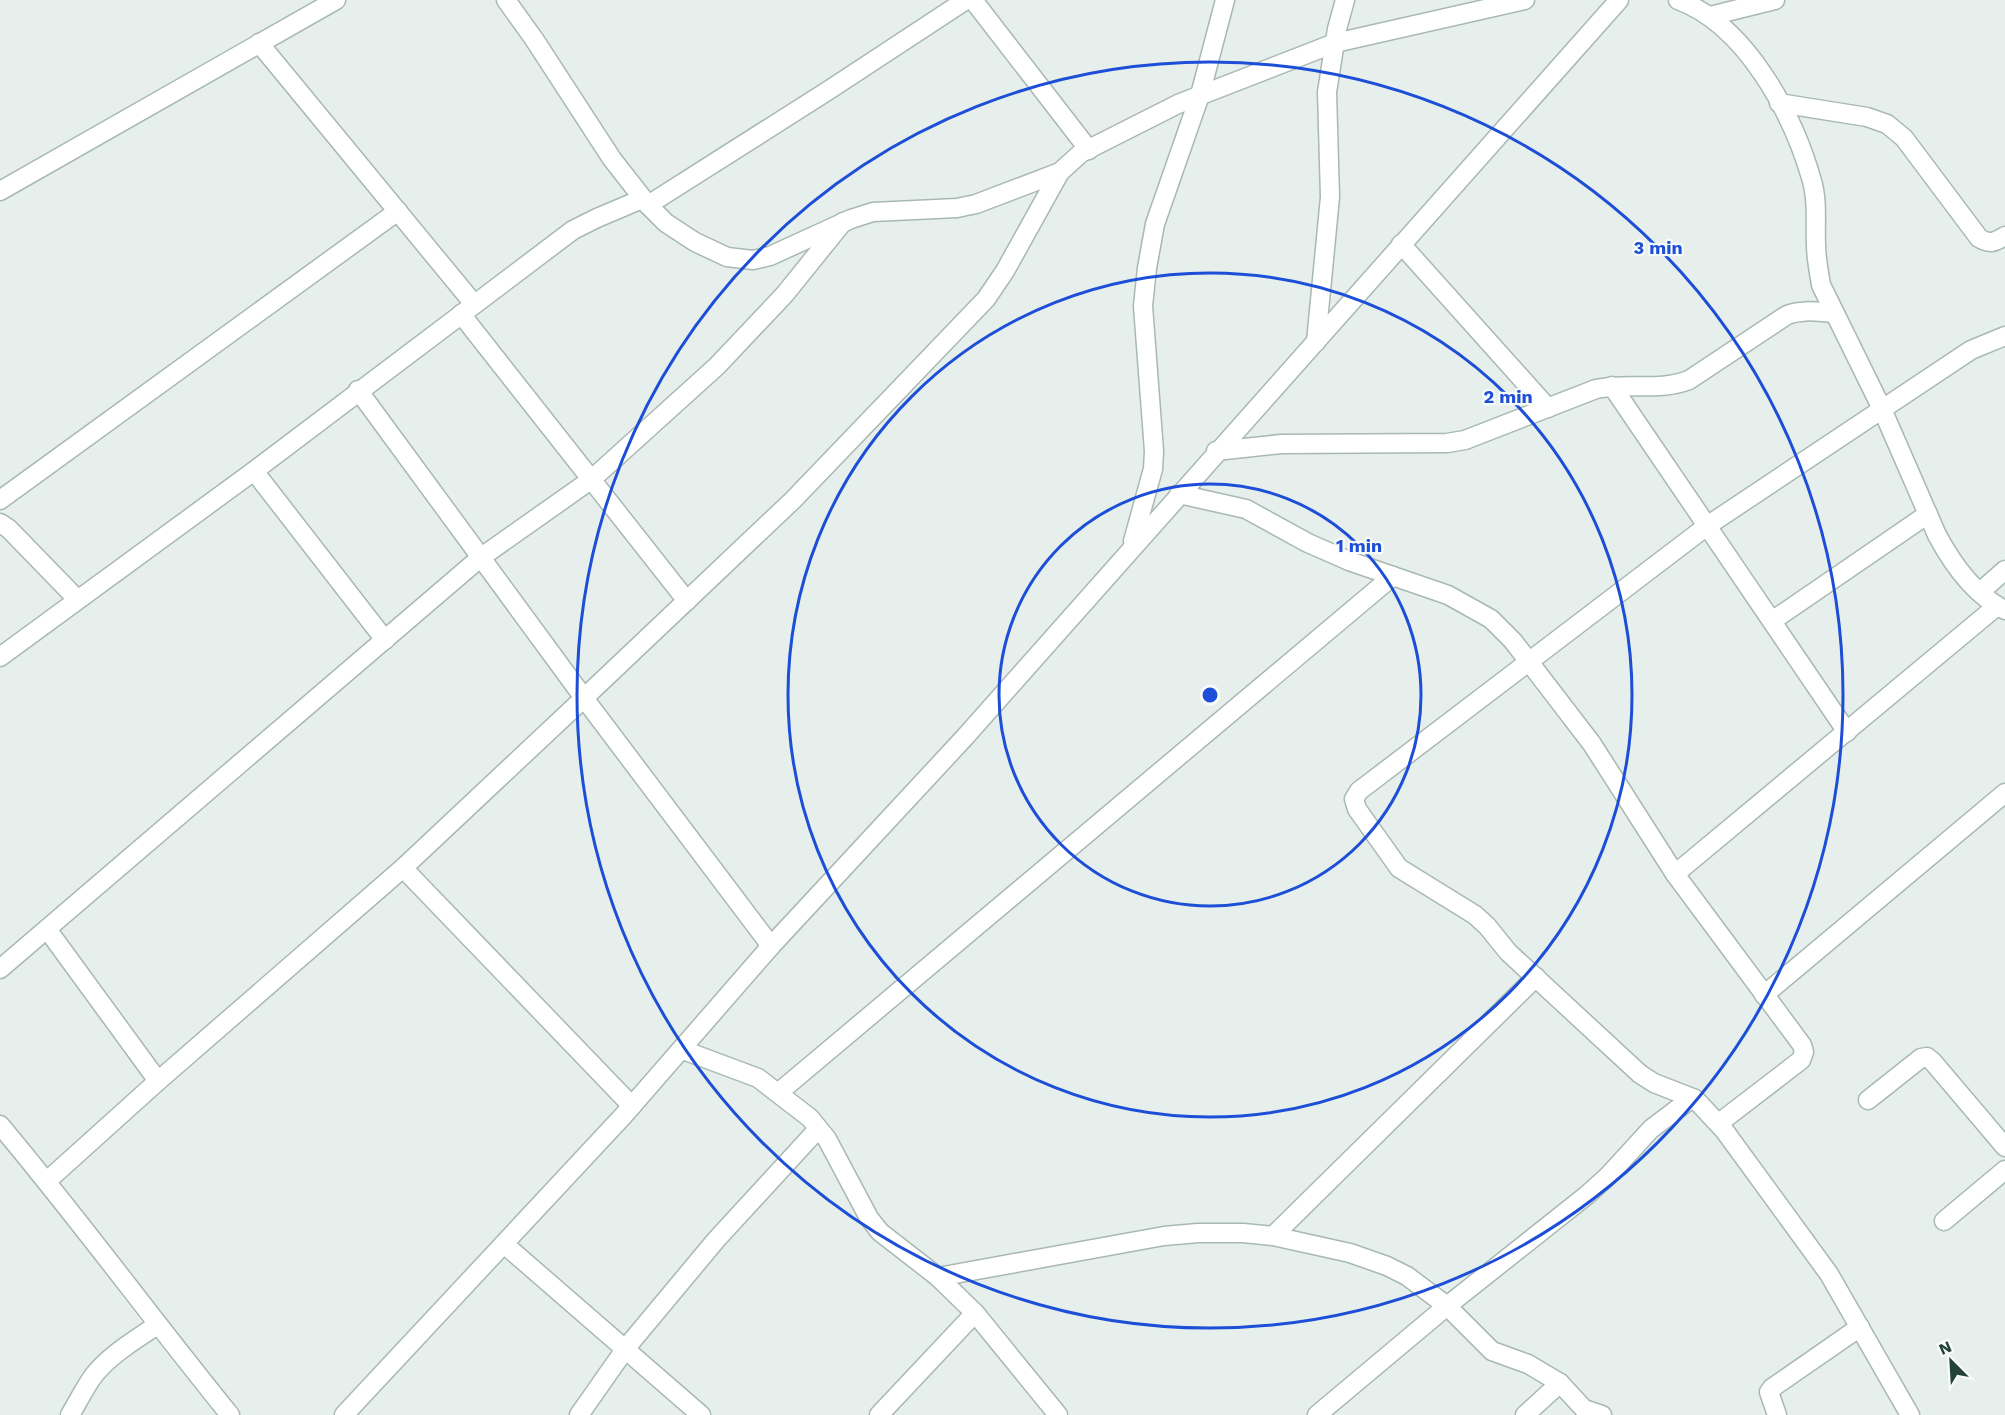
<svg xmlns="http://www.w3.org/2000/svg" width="2005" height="1415" font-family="'Work Sans',sans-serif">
	<rect width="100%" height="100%" fill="#e6efeb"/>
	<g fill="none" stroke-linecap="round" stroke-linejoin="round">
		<g stroke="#a8b8b2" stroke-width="21">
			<g id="street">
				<polyline points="506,0 534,39 612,159 648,205 666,223 695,242 727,257 753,260 770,256 851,219 873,212 957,208 976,204 1060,172"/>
				<polyline points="973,0 1089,150"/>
				<path d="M 1678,0 C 1746,25 1793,114 1812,181 C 1818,201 1815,224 1816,245 C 1816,258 1819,272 1821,285 L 1882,409 L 1937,535 C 1953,565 1974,595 2005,610"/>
				<polyline points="1710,16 1775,0"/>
				<polyline points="259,43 474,304"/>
				<path d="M 1779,103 L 1867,117 L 1887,124 L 1904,138 L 1979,238 C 1990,245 1995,242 2005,236"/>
				<polyline points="0,191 336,0"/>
				<polyline points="648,205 829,90 966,0"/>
				<polyline points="1401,244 1548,408"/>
				<polyline points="461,314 687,601"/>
				<polyline points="1316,342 1330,197 1327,92 1337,29 1345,0"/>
				<polyline points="1612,386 1847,732"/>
				<polyline points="358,390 584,698 771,946"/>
				<path d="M 1216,451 L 1281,444 L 1447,443 L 1465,440 L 1596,389 C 1628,382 1658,392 1689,380 L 1787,315 C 1802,309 1818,312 1834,313"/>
				<polyline points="254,471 385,640"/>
				<polyline points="1179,494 1246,509 1308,543 1349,561 1448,595 1491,619 1513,641 1592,744 1675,874 1802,1045 1804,1052 1801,1060 1719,1123"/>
				<polyline points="0,500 398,211"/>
				<polyline points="0,523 9,529 77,599"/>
				<polyline points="1133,541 1153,469 1154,451 1143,306 1147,268 1155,224 1200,95 1225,0"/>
				<polyline points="1980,592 2005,570"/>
				<polyline points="1772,621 1928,514"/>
				<polyline points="0,657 254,471 573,230 597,218 642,199"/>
				<polyline points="403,868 632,1106"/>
				<polyline points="1675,874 1997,606"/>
				<polyline points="47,929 158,1081"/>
				<polyline points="0,969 480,558 592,479 717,366 785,294 843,222"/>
				<polyline points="1764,995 2005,793"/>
				<polyline points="683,1050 758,1078 810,1118 827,1139 869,1218 880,1232 938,1277 975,1313 1058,1415"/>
				<polyline points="778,1093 1393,576"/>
				<polyline points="1868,1100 1921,1058 1927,1057 1933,1062 2005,1147"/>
				<path d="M 0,1125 C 79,1219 152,1319 230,1415"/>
				<polyline points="47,1181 158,1081 403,868 584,698 793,500 986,299 1005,271 1060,172 1081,153 1178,104 1335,43 1525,0"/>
				<polyline points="1944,1221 2005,1170"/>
				<polyline points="1273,1236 1536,977"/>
				<polyline points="504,1244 701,1415"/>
				<polyline points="938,1277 1164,1236 1198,1233 1243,1233 1273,1236 1350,1253 1387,1266 1407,1276 1447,1306 1492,1351 1528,1364 1560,1383 1584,1409 1602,1415"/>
				<path d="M 70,1415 C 78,1402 85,1387 94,1375 C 111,1354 135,1340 157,1325"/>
				<polyline points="344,1415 623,1116 771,946 965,737 1619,0"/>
				<polyline points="579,1415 626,1348 716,1240 818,1129"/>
				<polyline points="879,1415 975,1313"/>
				<polyline points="1317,1415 1447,1306 1587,1195 1607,1177 1651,1129 1692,1098"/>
				<polyline points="1525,1415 1560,1383"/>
				<polyline points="1777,1415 1769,1392 1772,1388 1860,1327"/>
				<polyline points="1910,1415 1829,1274 1724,1130 1695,1099 1654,1083 1640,1074 1508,952 1487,926 1475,915 1399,868 1357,809 1354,799 1359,791 1707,526 1971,350 2005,336"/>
			</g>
		</g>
		<use href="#street" stroke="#fff" stroke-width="18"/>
	</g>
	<g fill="none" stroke="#1d4ed8" stroke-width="3">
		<circle cx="1210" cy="695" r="211"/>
		<circle cx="1210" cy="695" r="422"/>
		<circle cx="1210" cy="695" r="633"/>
	</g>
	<circle cx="1210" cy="695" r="9" fill="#1d4ed8" stroke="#f7fbf9" stroke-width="3"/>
	<g font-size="18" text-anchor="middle" font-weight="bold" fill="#1d4ed8" stroke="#f7fbf9" stroke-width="4.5" stroke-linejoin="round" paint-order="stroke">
		<text x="1658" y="254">3 min</text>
		<text x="1508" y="403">2 min</text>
		<text x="1359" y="552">1 min</text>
	</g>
	<g transform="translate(1951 1361) rotate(336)" stroke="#f7fbf9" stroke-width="4.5" paint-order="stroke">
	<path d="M0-4.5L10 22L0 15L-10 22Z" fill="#24423a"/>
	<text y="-9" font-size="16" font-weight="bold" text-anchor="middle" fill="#24423a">N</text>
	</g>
</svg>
